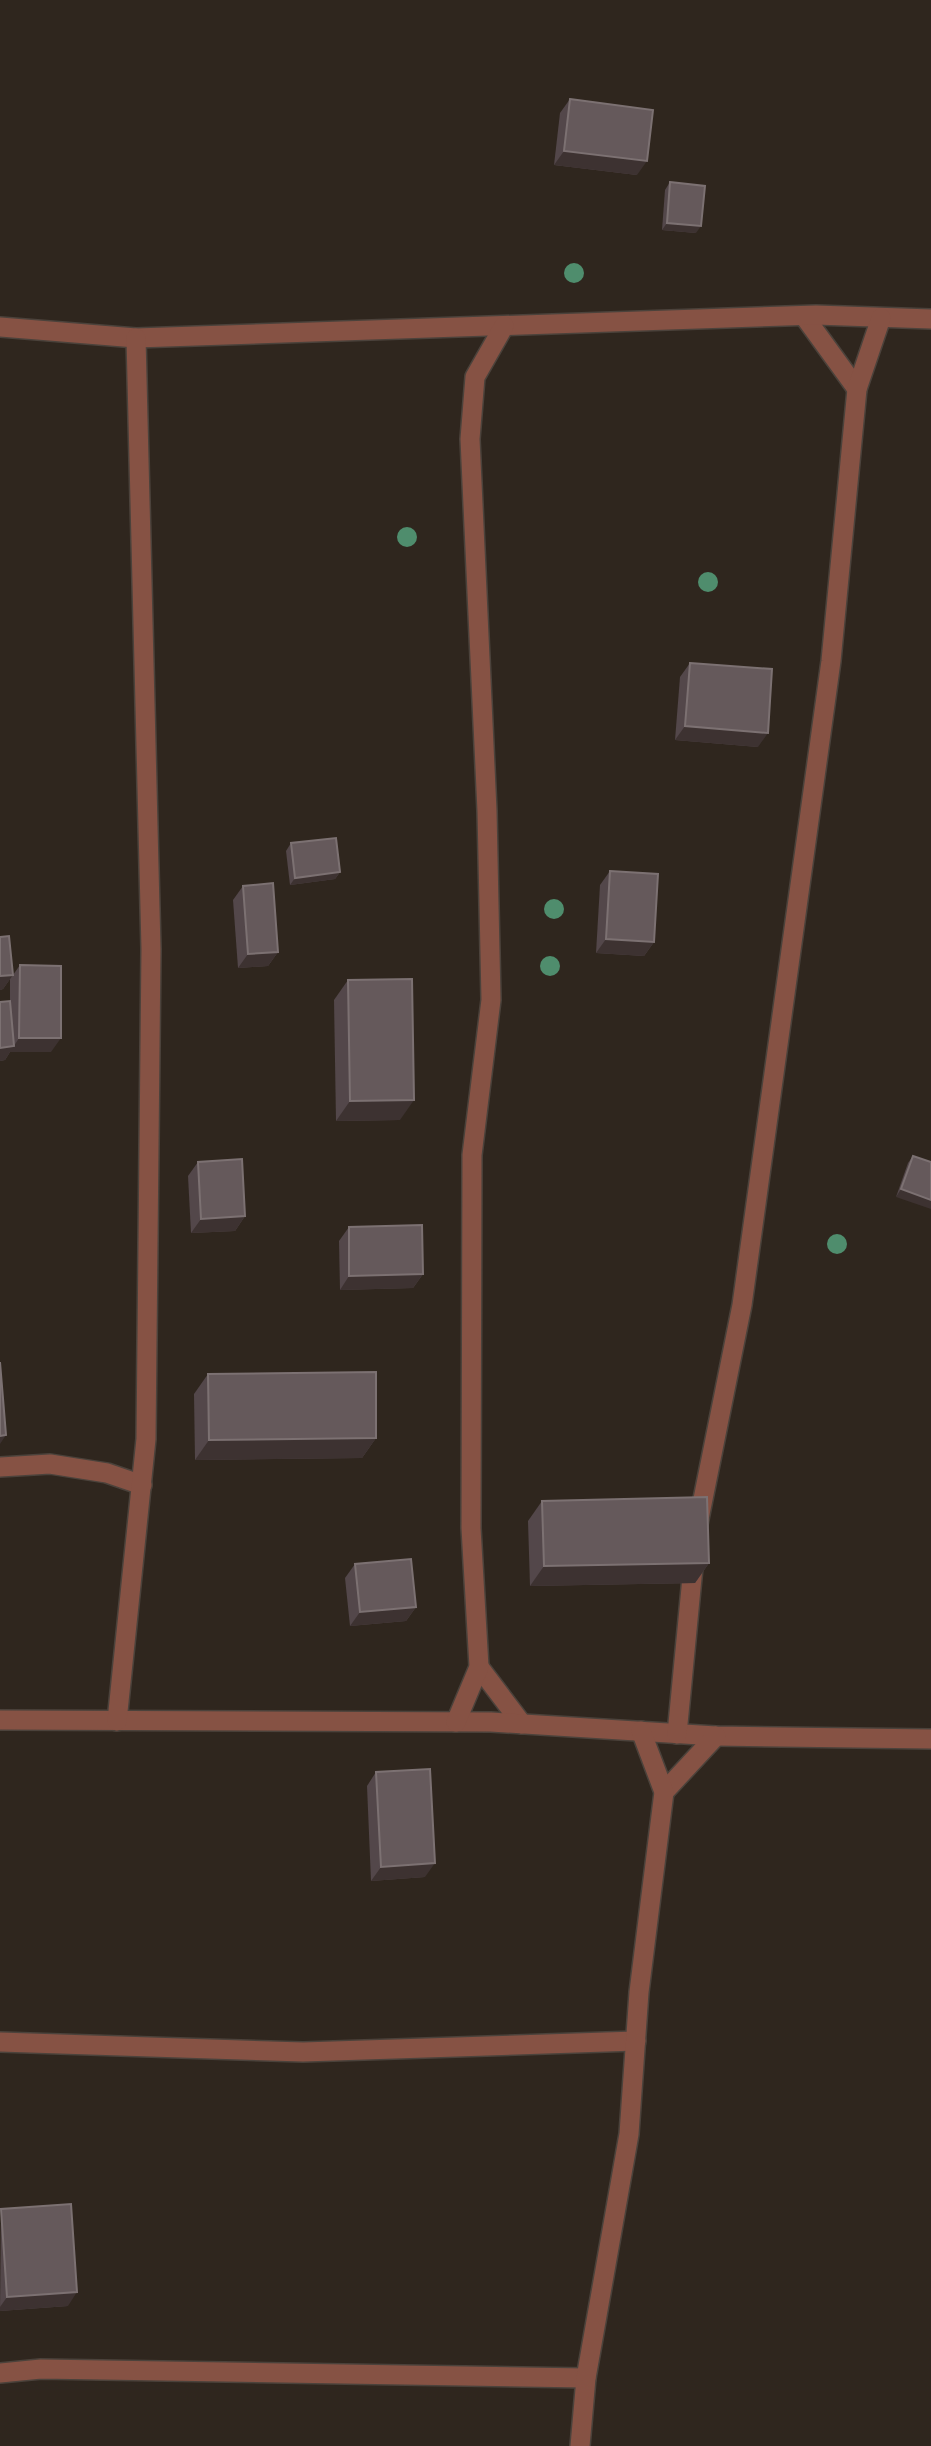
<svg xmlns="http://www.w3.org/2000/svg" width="931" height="2446" font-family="Poppins,sans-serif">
	<rect width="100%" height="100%" fill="#2f261e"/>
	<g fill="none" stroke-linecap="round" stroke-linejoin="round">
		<g stroke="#4b423b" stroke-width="22">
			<g id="minor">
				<polyline points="804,316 857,389"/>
				<polyline points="0,327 136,338 816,315 931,319"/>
				<polyline points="0,1467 50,1464 107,1473 142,1485"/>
				<polyline points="698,1524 742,1305 831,661 857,389 881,318"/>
				<polyline points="479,1667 522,1724"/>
				<polyline points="0,1720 491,1722 716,1736 931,1739"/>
				<polyline points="117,1721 146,1439 151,949 136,338"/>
				<polyline points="456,1722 479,1667 471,1528 472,1155 491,1000 487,811 470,439 475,377 504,326"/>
				<polyline points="677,1734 694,1557"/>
				<polyline points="664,1792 716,1736"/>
				<polyline points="0,2042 303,2052 636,2041"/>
				<polyline points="0,2373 41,2369 586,2378"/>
				<polyline points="580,2446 586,2378 629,2134 639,1992 664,1792 641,1731"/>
			</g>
		</g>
		<use href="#minor" stroke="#865244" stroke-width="19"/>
	</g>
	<g fill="#4f8d6d">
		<circle cx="574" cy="273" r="10"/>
		<circle cx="407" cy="537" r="10"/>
		<circle cx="708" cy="582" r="10"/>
		<circle cx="554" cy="909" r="10"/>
		<circle cx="550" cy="966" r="10"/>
		<circle cx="837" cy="1244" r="10"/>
	</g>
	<g fill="#53474a">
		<polygon points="570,99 637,175 554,165 560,113"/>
		<polygon points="670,182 696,233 662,230 665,190"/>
		<polygon points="690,663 758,747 675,740 680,677"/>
		<polygon points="291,843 340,872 335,879 290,885 286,851"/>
		<polygon points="610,871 654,942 644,956 596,953 600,885"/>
		<polygon points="243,886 278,952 268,966 238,968 233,900"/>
		<polygon points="0,937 13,975 20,965 51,1052 10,1052 5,1060 0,1061 0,1002 10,1002 10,979 3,989 0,990"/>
		<polygon points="348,980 400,1120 336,1121 334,1000"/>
		<polygon points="913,1156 931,1162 896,1197 908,1163"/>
		<polygon points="198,1162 245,1216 235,1231 191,1233 188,1176"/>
		<polygon points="349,1227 423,1274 413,1288 340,1290 339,1241"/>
		<polygon points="208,1374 376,1438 362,1458 195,1460 194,1394"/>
		<polygon points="542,1501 709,1563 695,1583 530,1586 528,1521"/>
		<polygon points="355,1564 416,1607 406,1621 350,1626 345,1578"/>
		<polygon points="376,1772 425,1877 371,1881 367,1786"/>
		<polygon points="1,2209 68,2306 0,2311"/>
	</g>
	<g fill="#3d3231">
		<polygon points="564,151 647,161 637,175 554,165"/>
		<polygon points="667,223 701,226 696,233 662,230"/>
		<polygon points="685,726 768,733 758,747 675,740"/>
		<polygon points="340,872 335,879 290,885 295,878"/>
		<polygon points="606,939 654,942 644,956 596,953"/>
		<polygon points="278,952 268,966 238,968 248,954"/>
		<polygon points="13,975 3,989 0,990 0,976"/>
		<polygon points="19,1038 61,1038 51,1052 10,1052 5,1060 0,1061 0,1048 14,1046"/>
		<polygon points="414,1100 400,1120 336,1121 350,1101"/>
		<polygon points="901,1189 931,1200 931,1209 896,1197"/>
		<polygon points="245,1216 235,1231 191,1233 201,1219"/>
		<polygon points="423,1274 413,1288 340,1290 349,1276"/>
		<polygon points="6,1435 0,1444 0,1436"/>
		<polygon points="376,1438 362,1458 195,1460 209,1440"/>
		<polygon points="709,1563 695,1583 530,1586 544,1566"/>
		<polygon points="416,1607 406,1621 350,1626 360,1612"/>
		<polygon points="435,1863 425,1877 371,1881 381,1867"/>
		<polygon points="77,2292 68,2306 0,2311 0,2307 7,2297"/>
	</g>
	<g fill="#65595b" stroke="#7c7172" stroke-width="2">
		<polygon points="570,99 653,110 647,161 564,151"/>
		<polygon points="670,182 705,186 701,226 667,223"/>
		<polygon points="690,663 772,669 768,733 685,726"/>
		<polygon points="336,838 340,872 295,878 291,843"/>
		<polygon points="610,871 658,874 654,942 606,939"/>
		<polygon points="273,883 278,952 248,954 243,886"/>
		<polygon points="9,936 13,975 0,976 0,937"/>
		<polygon points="20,965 61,966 61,1038 19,1038"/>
		<polygon points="412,979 414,1100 350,1101 348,980"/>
		<polygon points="10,1001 14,1046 0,1048 0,1002"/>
		<polygon points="913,1156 931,1162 931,1200 901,1189"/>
		<polygon points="242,1159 245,1216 201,1219 198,1162"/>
		<polygon points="422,1225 423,1274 349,1276 349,1227"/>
		<polygon points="0,1362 6,1435 0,1436"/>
		<polygon points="376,1372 376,1438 209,1440 208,1374"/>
		<polygon points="707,1497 709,1563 544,1566 542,1501"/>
		<polygon points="411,1559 416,1607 360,1612 355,1564"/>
		<polygon points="430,1769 435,1863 381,1867 376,1772"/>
		<polygon points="71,2204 77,2292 7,2297 1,2209"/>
	</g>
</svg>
